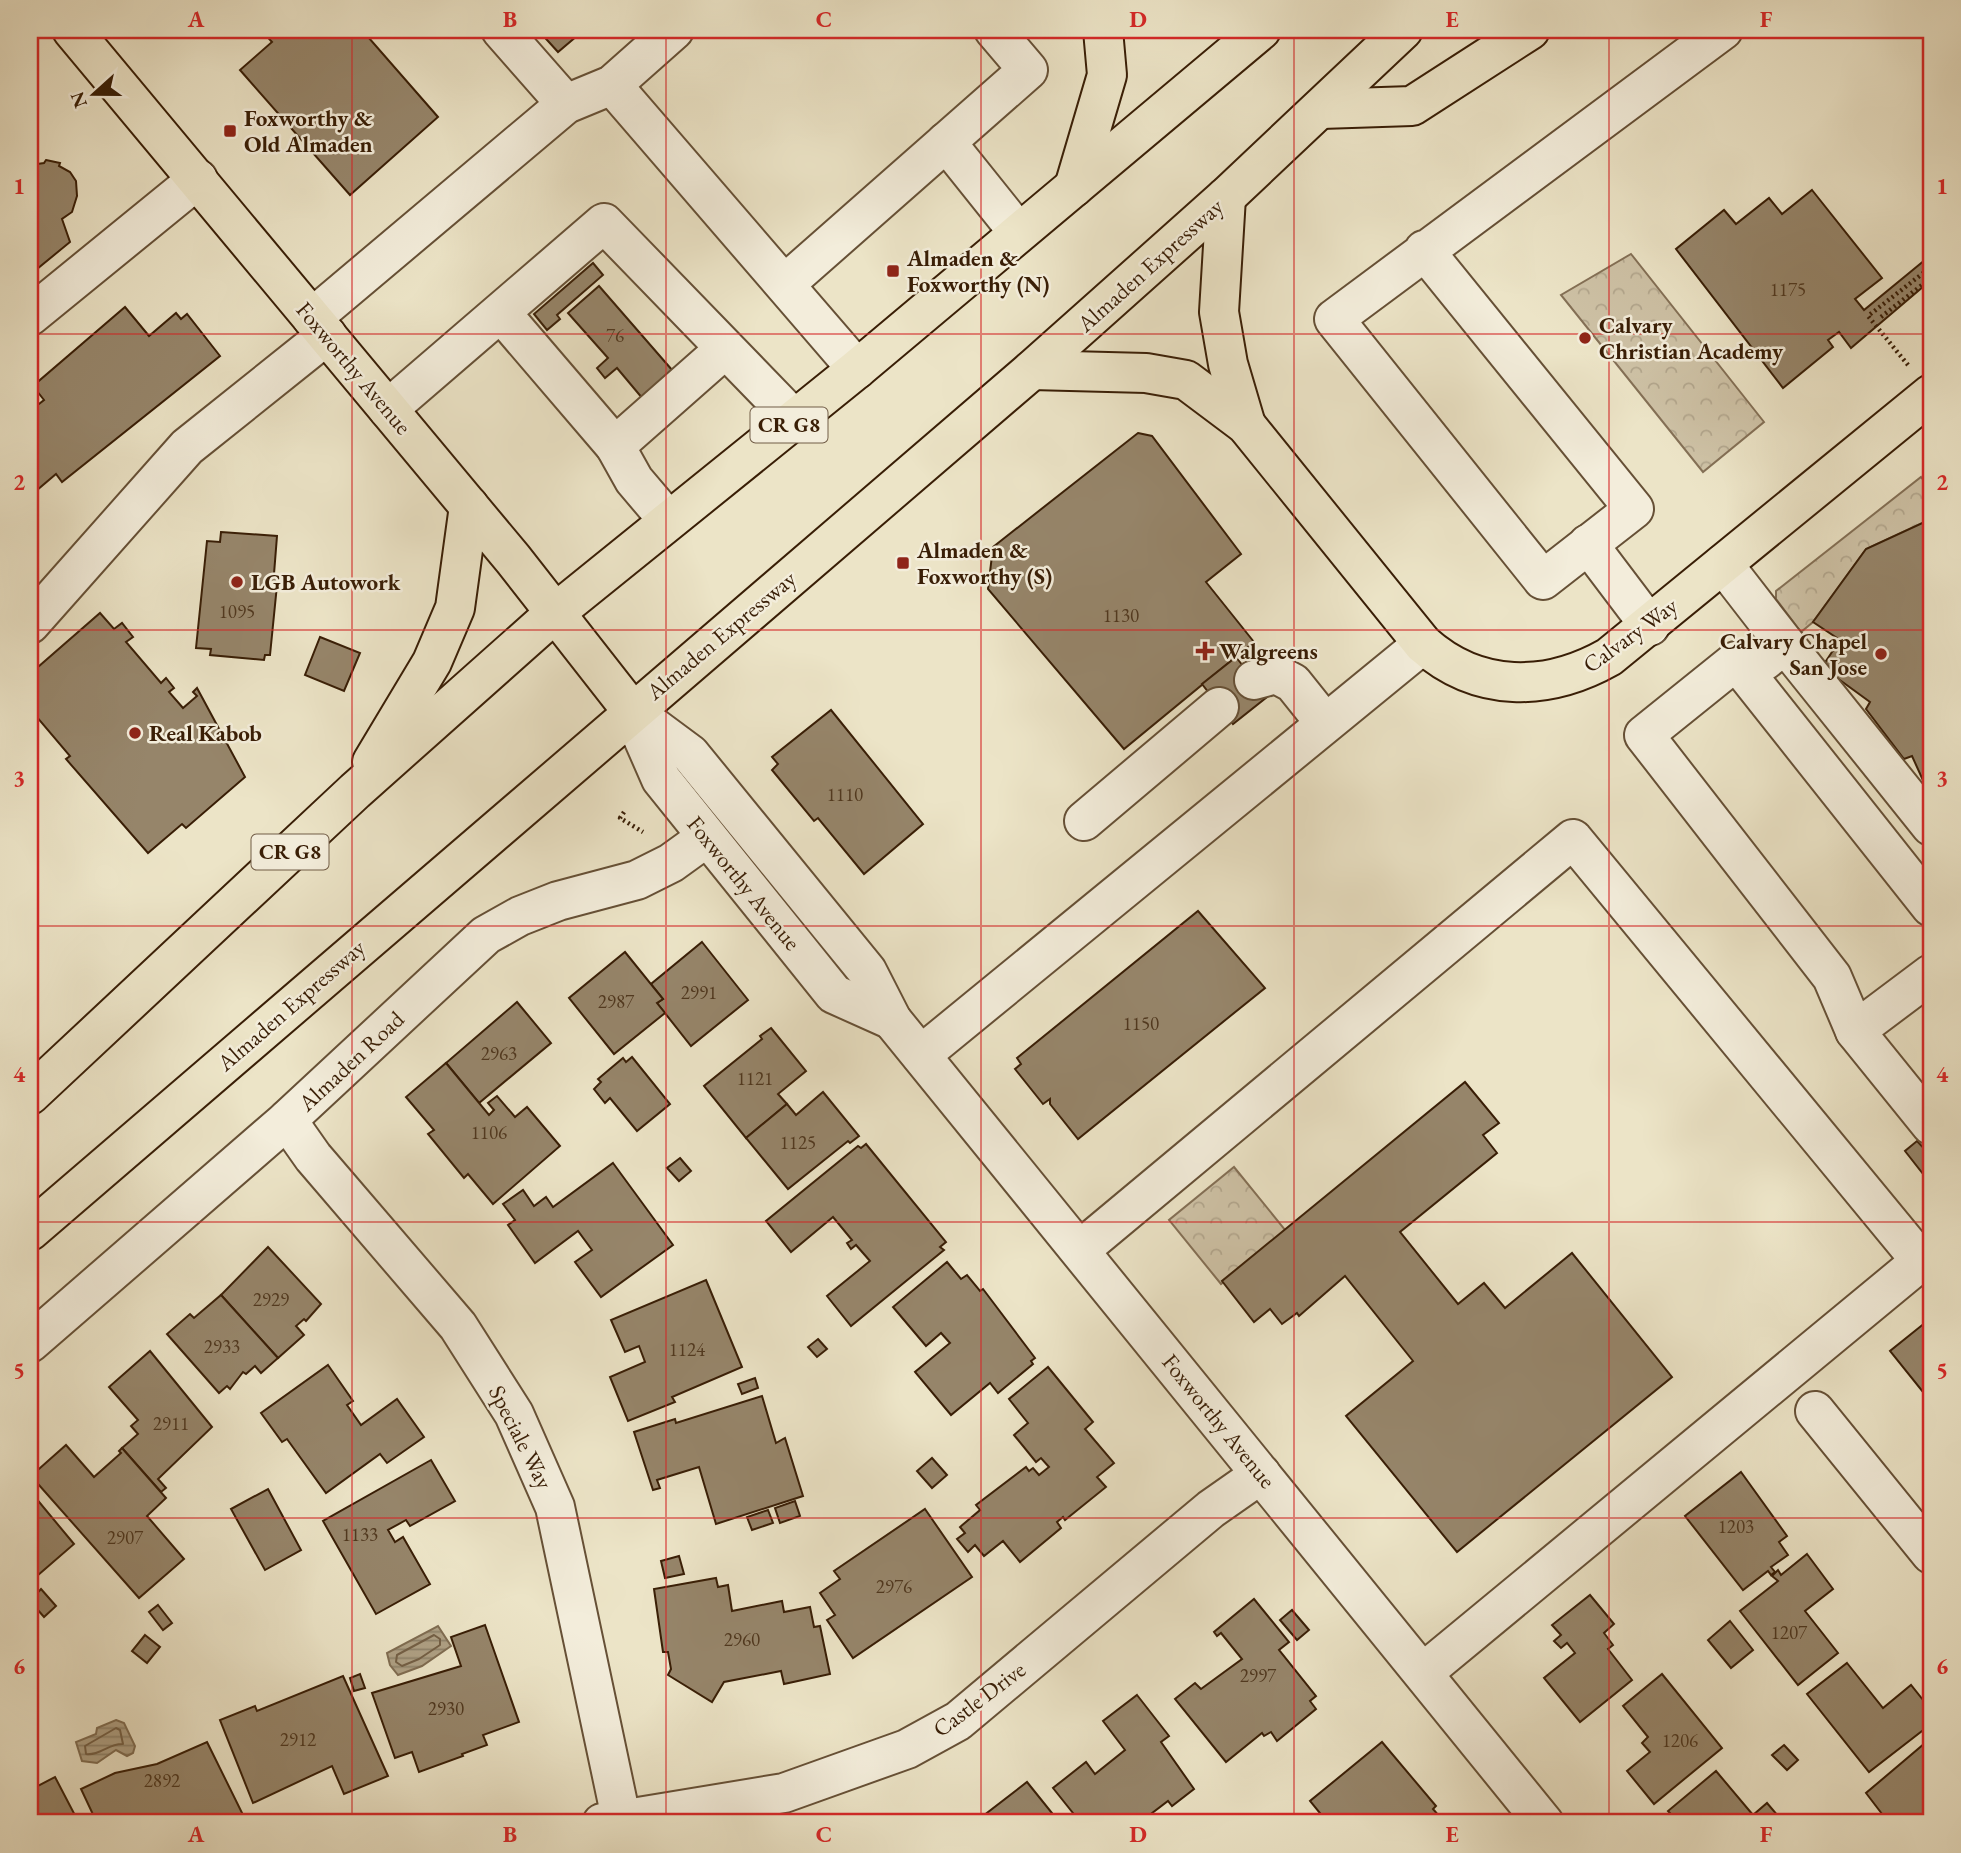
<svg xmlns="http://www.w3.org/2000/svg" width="1961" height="1853" font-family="'EB Garamond',serif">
	<defs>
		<pattern id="park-crowns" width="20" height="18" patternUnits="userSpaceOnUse" patternTransform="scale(1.75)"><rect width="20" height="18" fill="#cec2a6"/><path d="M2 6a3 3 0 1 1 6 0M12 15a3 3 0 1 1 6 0" fill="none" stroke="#b2a68d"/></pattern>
		<pattern id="water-rules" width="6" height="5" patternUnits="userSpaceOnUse" patternTransform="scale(1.75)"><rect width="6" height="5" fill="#afa185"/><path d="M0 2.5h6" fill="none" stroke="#8f836b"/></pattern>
	</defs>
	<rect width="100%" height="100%" fill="#ece4c7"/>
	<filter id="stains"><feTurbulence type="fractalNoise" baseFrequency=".00286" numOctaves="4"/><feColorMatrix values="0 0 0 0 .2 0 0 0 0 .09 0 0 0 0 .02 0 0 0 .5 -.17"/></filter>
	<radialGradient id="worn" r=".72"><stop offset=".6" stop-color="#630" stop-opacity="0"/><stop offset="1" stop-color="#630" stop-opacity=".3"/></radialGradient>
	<g fill="url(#park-crowns)" stroke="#847056" stroke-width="2">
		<polygon points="1631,254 1764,422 1703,472 1561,295"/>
		<polygon points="1921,477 1931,490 1931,519 1866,549 1813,622 1801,632 1776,599 1776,591"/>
		<polygon points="1234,1167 1286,1231 1221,1284 1169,1220"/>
	</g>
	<g fill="url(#water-rules)" stroke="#806d52" stroke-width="2">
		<polygon points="438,1626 451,1646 422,1666 398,1675 390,1665 387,1653"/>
		<polygon points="116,1720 124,1723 135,1746 133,1753 127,1756 116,1750 97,1763 82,1761 76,1742 96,1734 97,1728"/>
	</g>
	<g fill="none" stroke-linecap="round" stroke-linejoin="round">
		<g stroke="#746046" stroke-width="2">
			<polygon points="434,1635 440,1639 440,1645 419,1659 402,1666 396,1662 397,1655"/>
			<path d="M 116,1728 L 120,1730 L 123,1744 C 109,1743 100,1756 86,1754 L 85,1746 Z"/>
		</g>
	</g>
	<g fill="#96856a" stroke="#391e06" stroke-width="2">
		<polygon points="266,30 362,30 438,117 350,195 240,70 272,42 263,32"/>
		<polygon points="538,30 584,30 558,52"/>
		<polygon points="46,160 60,163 59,166 70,172 76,181 77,196 72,212 62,219 70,242 37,269 30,265 30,165 44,163"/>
		<polygon points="1812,190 1882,278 1855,299 1864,310 1931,255 1931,280 1851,348 1839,332 1828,340 1833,347 1783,388 1676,249 1724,210 1736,224 1769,198 1782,214"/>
		<polygon points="593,263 603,275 557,315 560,319 547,330 534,314"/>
		<polygon points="599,286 679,378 648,405 617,368 605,378 597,368 608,358 568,313"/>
		<polygon points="125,307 149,336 176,313 181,319 187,314 220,356 62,482 56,474 30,496 30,411 44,400 33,386"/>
		<polygon points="1138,433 1152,436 1241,554 1206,582 1254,642 1124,749 988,589 993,547"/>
		<polygon points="1931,519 1931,798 1912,756 1904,759 1866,709 1870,702 1822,667 1840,640 1813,622 1866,549"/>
		<polygon points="221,532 277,536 274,574 278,575 270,655 265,655 264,660 210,655 211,649 196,648 207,541 220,542"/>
		<polygon points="100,613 114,629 122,623 133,637 126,642 161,683 166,678 174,688 169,692 183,708 197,696 193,692 197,688 245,777 186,828 182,824 148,853 66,759 70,756 30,709 30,674"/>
		<polygon points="320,637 360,653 344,691 305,675"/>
		<polygon points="1236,657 1267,697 1233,724 1202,684"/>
		<polygon points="831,710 923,824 864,874 818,818 814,821 772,770 778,764 772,757"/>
		<polygon points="1198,911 1265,988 1078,1139 1050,1104 1050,1099 1043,1104 1015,1069 1021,1064 1017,1058"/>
		<polygon points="702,942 748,1000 691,1046 657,1003 663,999 651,984"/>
		<polygon points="625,952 663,999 657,1003 665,1013 614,1054 569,998"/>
		<polygon points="517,1002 551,1043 479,1103 446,1063"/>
		<polygon points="771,1028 806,1071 778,1094 787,1104 746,1138 704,1086 762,1039 760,1036"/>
		<polygon points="632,1057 670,1104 637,1131 610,1098 605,1103 594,1089 601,1082 598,1079 623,1058 626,1062"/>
		<polygon points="446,1063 489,1115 494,1110 488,1103 497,1096 515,1117 527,1107 560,1146 493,1204 468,1174 464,1178 428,1134 434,1130 406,1097"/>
		<polygon points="1465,1082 1499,1123 1483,1135 1497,1153 1400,1232 1458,1304 1484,1283 1505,1308 1572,1253 1672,1377 1457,1552 1346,1416 1413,1361 1345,1276 1299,1316 1297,1313 1282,1324 1270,1309 1254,1322 1222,1281"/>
		<polygon points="823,1092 859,1136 850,1143 848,1141 788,1189 746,1138 787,1104 796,1115"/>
		<polygon points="1917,1141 1931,1156 1931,1184 1905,1151"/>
		<polygon points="866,1144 946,1242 940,1247 944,1250 851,1326 827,1296 870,1261 856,1245 851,1249 847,1243 852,1240 833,1217 791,1252 766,1221 858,1146 861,1148"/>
		<polygon points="680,1158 691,1171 679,1181 667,1168"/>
		<polygon points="613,1163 673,1245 601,1297 575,1262 592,1250 578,1231 535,1263 508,1225 515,1220 503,1204 523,1190 534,1206 546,1197 553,1207"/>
		<polygon points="268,1247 321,1304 306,1321 304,1319 296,1326 304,1335 278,1358 221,1295"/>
		<polygon points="947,1262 961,1279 967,1275 980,1291 983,1289 1035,1358 1031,1361 1033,1364 998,1393 990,1383 951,1415 915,1372 950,1343 941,1333 926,1346 893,1307"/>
		<polygon points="706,1280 742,1367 672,1397 675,1402 628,1421 610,1377 645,1362 639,1346 625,1352 611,1320"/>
		<polygon points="221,1295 278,1358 261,1373 255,1366 246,1374 243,1372 230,1389 227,1386 219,1393 167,1334 190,1314 194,1318"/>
		<polygon points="1931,1318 1931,1393 1927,1397 1890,1351"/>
		<polygon points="818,1339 827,1349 817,1357 808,1347"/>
		<polygon points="150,1351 212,1427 158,1479 166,1488 161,1492 122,1448 138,1434 131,1426 138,1420 109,1387"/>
		<polygon points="328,1365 353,1401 347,1405 361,1425 397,1399 424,1437 387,1463 380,1454 326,1493 287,1439 282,1442 261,1413"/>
		<polygon points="1048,1367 1093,1422 1085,1429 1114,1463 1097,1477 1106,1487 1065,1520 1063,1517 1057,1522 1061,1528 1020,1562 1003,1541 984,1556 975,1545 968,1552 957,1539 965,1533 960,1527 980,1510 976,1505 1026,1467 1029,1471 1033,1468 1039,1475 1049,1467 1041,1458 1036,1462 1014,1435 1028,1423 1009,1399"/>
		<polygon points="755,1378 758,1388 742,1394 738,1384"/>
		<polygon points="762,1396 776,1443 785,1438 803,1496 716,1524 699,1467 657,1480 660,1488 653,1490 634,1432 675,1419 676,1423"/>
		<polygon points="66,1445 94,1477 121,1453 119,1451 122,1448 166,1498 147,1516 184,1559 139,1598 31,1476"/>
		<polygon points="932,1458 947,1475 932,1488 917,1471"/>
		<polygon points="431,1460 455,1501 410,1526 406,1520 388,1530 395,1542 403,1537 430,1584 376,1614 323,1521"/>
		<polygon points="1741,1472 1787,1536 1779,1542 1788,1555 1771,1567 1775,1572 1771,1575 1768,1571 1743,1590 1685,1516"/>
		<polygon points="268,1489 301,1550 265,1570 231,1509"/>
		<polygon points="30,1491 74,1544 30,1582"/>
		<polygon points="795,1501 800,1516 780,1523 775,1508"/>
		<polygon points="925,1509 972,1577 853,1658 827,1620 835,1615 820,1593 840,1579 834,1571"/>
		<polygon points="768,1510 773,1523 752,1530 747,1517"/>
		<polygon points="1807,1554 1833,1589 1805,1611 1838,1653 1798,1685 1740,1611 1778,1581 1772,1576 1778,1570 1781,1575"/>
		<polygon points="679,1556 684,1574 665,1578 661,1561"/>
		<polygon points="716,1578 718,1587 728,1585 732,1611 782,1601 784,1612 810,1607 814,1627 820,1626 830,1674 784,1684 781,1671 724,1682 712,1702 668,1675 671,1669 668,1652 663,1652 654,1589"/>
		<polygon points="41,1589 56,1606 44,1617 30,1601"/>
		<polygon points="1590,1595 1614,1624 1604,1633 1613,1645 1608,1649 1632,1680 1580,1722 1544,1678 1575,1653 1567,1643 1561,1648 1554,1641 1561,1635 1552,1625"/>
		<polygon points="1254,1599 1289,1642 1279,1650 1316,1696 1310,1701 1316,1709 1277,1741 1271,1732 1264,1736 1262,1733 1226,1762 1175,1699 1195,1683 1201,1689 1242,1659 1221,1633 1217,1636 1214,1632"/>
		<polygon points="158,1605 172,1623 163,1630 149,1612"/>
		<polygon points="1292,1610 1309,1630 1297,1640 1280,1620"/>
		<polygon points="1730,1621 1753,1650 1731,1668 1708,1640"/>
		<polygon points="485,1625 519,1722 483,1735 487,1745 462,1754 463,1756 419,1772 412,1752 395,1758 372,1693 461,1666 451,1637"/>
		<polygon points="145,1635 160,1647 147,1663 132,1651"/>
		<polygon points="1847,1663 1883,1708 1911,1685 1931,1710 1931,1724 1869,1772 1807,1694"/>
		<polygon points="360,1674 365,1688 354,1691 350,1678"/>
		<polygon points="1662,1674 1722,1748 1654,1804 1627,1771 1650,1752 1642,1743 1648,1737 1623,1706"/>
		<polygon points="343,1676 388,1776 344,1794 332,1766 253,1803 220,1720 255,1706 257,1711"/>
		<polygon points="1137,1695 1169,1736 1161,1742 1194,1789 1172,1806 1168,1801 1139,1823 1081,1823 1053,1788 1086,1762 1095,1774 1125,1750 1103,1721"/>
		<polygon points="1931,1738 1931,1823 1910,1823 1907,1819 1901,1823 1889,1823 1866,1793"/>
		<polygon points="207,1742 247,1823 97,1823 81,1789 115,1773 157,1764"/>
		<polygon points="1382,1742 1436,1806 1433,1809 1445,1823 1351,1823 1346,1817 1338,1823 1328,1823 1310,1801"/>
		<polygon points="1784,1745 1798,1760 1787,1770 1772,1755"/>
		<polygon points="1716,1771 1753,1815 1767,1803 1784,1823 1679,1823 1668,1811"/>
		<polygon points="55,1777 79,1823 30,1823 30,1790"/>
		<polygon points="1027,1782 1060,1823 988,1823 983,1816"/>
	</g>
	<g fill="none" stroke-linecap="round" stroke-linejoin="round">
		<g stroke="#665036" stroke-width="42">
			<g id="minor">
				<polyline points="501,30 566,104"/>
				<polyline points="612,85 857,369"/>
				<polyline points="946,142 1018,232"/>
				<polyline points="1424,250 1634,509 1543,580 1334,319 1723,30"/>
				<polyline points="785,284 1028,70 994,30"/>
				<polyline points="502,314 615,446"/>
				<polyline points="30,316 198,179"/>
				<polyline points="312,318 566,104 612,85 674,30"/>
				<polyline points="388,409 604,223 795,420"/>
				<polyline points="668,520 634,480 615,446 725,349"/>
				<polyline points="1588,544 1650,626"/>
				<polyline points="1723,564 1785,644 1764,661"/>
				<polyline points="30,624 187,447 327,335"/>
				<polyline points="1785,644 1931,826"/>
				<polyline points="1254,680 1276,674 1293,683 1325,723"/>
				<polyline points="632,711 690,754 867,971 892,1020 1544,1823"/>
				<polyline points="632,713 661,779 834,994 892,1020"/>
				<polyline points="1084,821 1219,707"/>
				<polyline points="1931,907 1736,661 1644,735 1832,977 1855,1031 1931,1125"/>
				<polyline points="1855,1031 1931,974"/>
				<polyline points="921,1055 1423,644"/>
				<polyline points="287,1120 313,1157 458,1326 514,1414 555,1507 621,1818"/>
				<polyline points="1080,1250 1573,839 1921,1261 1424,1672"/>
				<polyline points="30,1343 287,1120 486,935 520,916 558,901 637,880 671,863 707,837"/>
				<polyline points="1815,1411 1931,1554"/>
				<polyline points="602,1823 784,1793 907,1749 958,1721 1211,1509 1261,1474"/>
			</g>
		</g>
		<g stroke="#391e06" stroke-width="42">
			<g id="major">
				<polyline points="72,30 513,559 632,711"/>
				<polyline points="1074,187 1107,75 1103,30"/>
				<polyline points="1226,197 1219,312 1228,364 1246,425"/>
				<path d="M 1032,370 L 1146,373 L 1186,380 L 1246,425 L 1423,644 C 1478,693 1547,692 1609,657 L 1931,394"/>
				<polyline points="372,762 432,662 455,608 469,506"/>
				<polyline points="30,1095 355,791 555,613 857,369 1261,30"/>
				<polyline points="30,1231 1032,370 1226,197 1403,30"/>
			</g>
		</g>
		<g stroke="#391e06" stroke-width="42">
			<polyline id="highway" points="1321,109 1412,106 1530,30"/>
		</g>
		<g stroke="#391e06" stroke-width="4.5" stroke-dasharray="2 3.5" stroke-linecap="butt">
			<polyline points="1881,317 1931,278"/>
			<polyline points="1908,365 1868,316 1931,267"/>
			<polyline points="624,812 620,818 643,832"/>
		</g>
		<use href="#minor" stroke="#f3eddb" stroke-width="38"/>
		<use href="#major" stroke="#ece4c7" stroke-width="38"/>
		<use href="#highway" stroke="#ece4c7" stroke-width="38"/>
	</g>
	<path fill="none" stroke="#d62828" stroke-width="2" stroke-opacity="0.55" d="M 352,30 L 352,1823M 666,30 L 666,1823M 981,30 L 981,1823M 1294,30 L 1294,1823M 1609,30 L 1609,1823M 30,334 L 1931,334M 30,630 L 1931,630M 30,926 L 1931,926M 30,1222 L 1931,1222M 30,1518 L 1931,1518"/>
	<g fill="#8f2418" stroke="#f3eddb" stroke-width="2.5">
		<rect x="223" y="124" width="14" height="14" rx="3.5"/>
		<rect x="886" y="264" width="14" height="14" rx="3.5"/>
		<circle cx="1585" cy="338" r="7"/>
		<rect x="896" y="556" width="14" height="14" rx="3.5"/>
		<circle cx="237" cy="582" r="7"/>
		<path d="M1201.5 640.5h7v7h7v7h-7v7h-7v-7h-7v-7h7z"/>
		<circle cx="1881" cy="654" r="7"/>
		<circle cx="135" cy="733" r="7"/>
	</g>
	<g text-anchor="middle" stroke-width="5" stroke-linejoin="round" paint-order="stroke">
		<g font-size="19" fill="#50381f">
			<text x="1788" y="296">1175</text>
			<text x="615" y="342">76</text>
			<text x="237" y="618">1095</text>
			<text x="1121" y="622">1130</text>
			<text x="845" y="801">1110</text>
			<text x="699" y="999">2991</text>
			<text x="616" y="1008">2987</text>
			<text x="1141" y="1030">1150</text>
			<text x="499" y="1060">2963</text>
			<text x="755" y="1085">1121</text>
			<text x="489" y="1139">1106</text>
			<text x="798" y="1149">1125</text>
			<text x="271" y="1306">2929</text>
			<text x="222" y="1353">2933</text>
			<text x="687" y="1356">1124</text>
			<text x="171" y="1430">2911</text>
			<text x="1736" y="1533">1203</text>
			<text x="360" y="1541">1133</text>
			<text x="125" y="1544">2907</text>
			<text x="894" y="1593">2976</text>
			<text x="1789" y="1639">1207</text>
			<text x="742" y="1646">2960</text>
			<text x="1258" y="1682">2997</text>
			<text x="446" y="1715">2930</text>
			<text x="298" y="1746">2912</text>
			<text x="1680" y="1747">1206</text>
			<text x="162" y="1787">2892</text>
		</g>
		<g fill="#f3eddb" stroke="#715c46" stroke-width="2">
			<rect x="750.5" y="407.5" width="77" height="35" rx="5"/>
			<rect x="251.5" y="834.5" width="77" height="35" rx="5"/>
		</g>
		<g font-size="21" font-weight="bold" fill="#391e06">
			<text x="789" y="432">CR G8</text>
			<text x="290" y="859">CR G8</text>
		</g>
		<g font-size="23" font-weight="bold" fill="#391e06" stroke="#f3eddb" text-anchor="start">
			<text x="244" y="126">Foxworthy &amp;<tspan x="244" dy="26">Old Almaden</tspan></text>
			<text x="907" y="266">Almaden &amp;<tspan x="907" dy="26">Foxworthy (N)</tspan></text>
			<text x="1599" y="333">Calvary<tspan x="1599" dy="26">Christian Academy</tspan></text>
			<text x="917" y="558">Almaden &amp;<tspan x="917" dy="26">Foxworthy (S)</tspan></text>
			<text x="251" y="590">LGB Autowork</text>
			<text x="1867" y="649" text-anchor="end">Calvary Chapel<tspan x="1867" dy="26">San Jose</tspan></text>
			<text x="1219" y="659">Walgreens</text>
			<text x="149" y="741">Real Kabob</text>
		</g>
		<g font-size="23" fill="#391e06" stroke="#f3eddb">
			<text transform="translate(1150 265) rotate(-42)" y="8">Almaden Expressway</text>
			<text transform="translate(354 368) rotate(50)" y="8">Foxworthy Avenue</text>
			<text transform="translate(721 635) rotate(-40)" y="8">Almaden Expressway</text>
			<text transform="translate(1630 635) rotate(-36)" y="8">Calvary Way</text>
			<text transform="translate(744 883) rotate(51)" y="8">Foxworthy Avenue</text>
			<text transform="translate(291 1005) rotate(-41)" y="8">Almaden Expressway</text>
			<text transform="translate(351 1061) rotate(-43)" y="8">Almaden Road</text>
			<text transform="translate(1219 1421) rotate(51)" y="8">Foxworthy Avenue</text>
			<text transform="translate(521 1437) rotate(63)" y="8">Speciale Way</text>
			<text transform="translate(979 1699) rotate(-37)" y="8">Castle Drive</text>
		</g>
	</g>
	<rect width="1961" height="1853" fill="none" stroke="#ece4c7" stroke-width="77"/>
	<g transform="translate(94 94) rotate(249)" stroke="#f3eddb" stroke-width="5" paint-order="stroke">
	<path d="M0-5L12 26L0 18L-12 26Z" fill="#391e06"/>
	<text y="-10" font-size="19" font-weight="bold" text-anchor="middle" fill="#391e06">N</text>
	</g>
	<rect x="38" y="38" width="1885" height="1776" fill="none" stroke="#d62828" stroke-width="2.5"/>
	<g font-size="23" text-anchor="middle" font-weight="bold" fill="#d62828">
		<text x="196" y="27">A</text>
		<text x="510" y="27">B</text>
		<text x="824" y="27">C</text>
		<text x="1138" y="27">D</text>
		<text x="1452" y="27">E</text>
		<text x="1766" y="27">F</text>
		<text x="19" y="194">1</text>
		<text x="1942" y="194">1</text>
		<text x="19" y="490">2</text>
		<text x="1942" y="490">2</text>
		<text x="19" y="786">3</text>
		<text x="1942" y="786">3</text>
		<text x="19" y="1082">4</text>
		<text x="1942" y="1082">4</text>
		<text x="19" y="1378">5</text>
		<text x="1942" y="1378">5</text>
		<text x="19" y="1674">6</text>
		<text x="1942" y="1674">6</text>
		<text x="196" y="1842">A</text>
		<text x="510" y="1842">B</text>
		<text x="824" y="1842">C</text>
		<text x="1138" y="1842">D</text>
		<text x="1452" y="1842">E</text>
		<text x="1766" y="1842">F</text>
	</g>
	<rect width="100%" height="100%" filter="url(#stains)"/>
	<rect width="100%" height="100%" fill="url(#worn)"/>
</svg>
